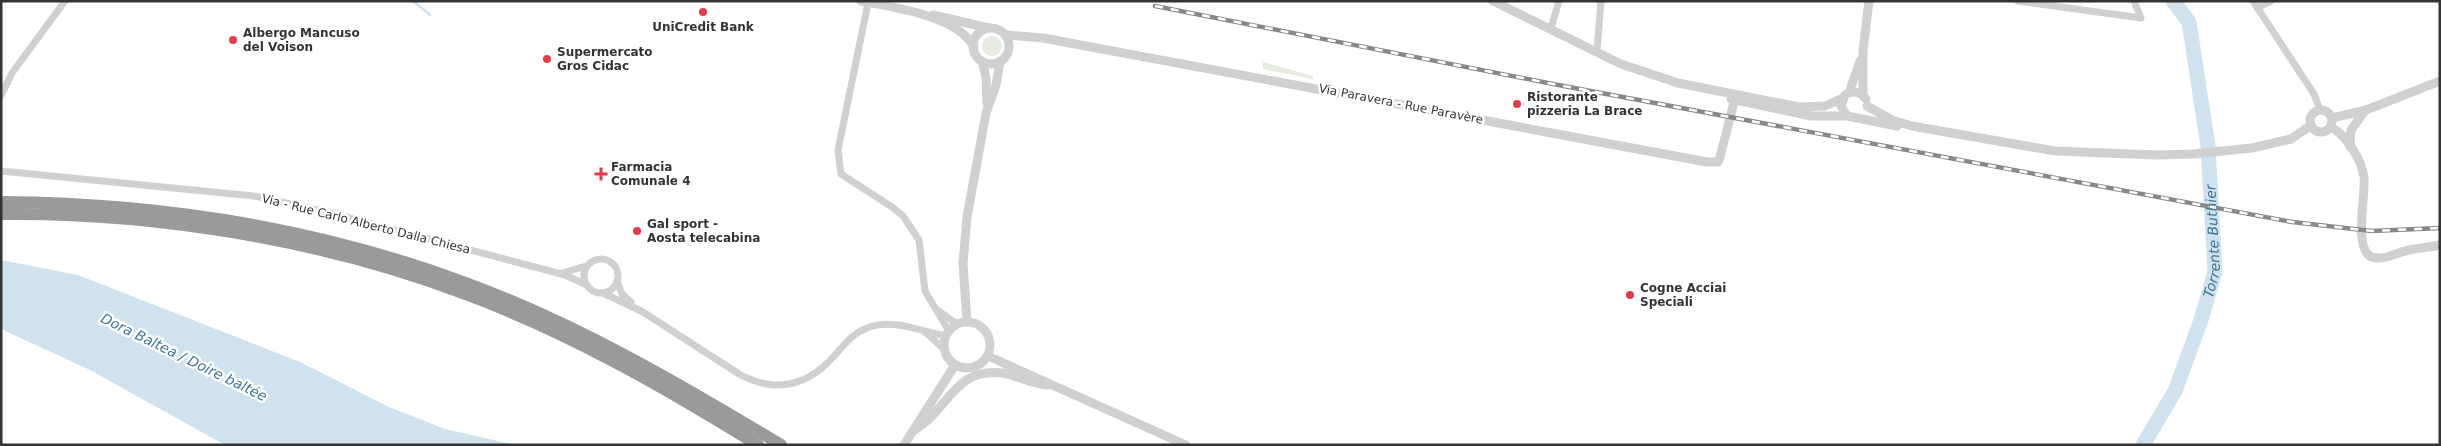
<svg xmlns="http://www.w3.org/2000/svg" width="2441" height="446" font-family="'DejaVu Sans',sans-serif">
	<rect width="100%" height="100%" fill="#fff"/>
	<g fill="#e6ecdf">
		<circle cx="992" cy="46" r="10"/>
		<polygon points="1263,62 1313,76 1313,79 1263,69"/>
	</g>
	<polygon fill="#cfe2ee" points="1,260 78,275 300,362 389,407 445,429 515,445 225,445 90,370 1,329"/>
	<g fill="none" stroke-linecap="round" stroke-linejoin="round">
		<polyline stroke="#cfe2ee" stroke-width="2.5" points="413,1 430,15"/>
		<path stroke="#cfe2ee" stroke-width="15" id="s1" d="M 2143,445 L 2175,391 L 2201,320 L 2215,272 L 2208,146 L 2189,22 L 2173,1"/>
		<g stroke="#d0d0d0" stroke-width="7">
			<polyline points="2018,1 2141,18 2134,1"/>
			<polyline points="2253,1 2314,94 2320,110"/>
			<polyline points="868,3 838,150 841,174 892,207 903,216 919,240 925,291 949,331"/>
			<polyline points="2257,8 2271,1"/>
			<polyline points="1551,28 1559,1"/>
			<polyline points="1597,51 1601,1"/>
			<polyline points="1,96 12,73 65,1"/>
			<polyline points="1,171 254,196 327,212 565,275 587,285"/>
			<circle cx="601" cy="276" r="17"/>
			<polyline points="562,273 586,266"/>
			<polyline points="617,281 622,294 631,302"/>
			<path d="M 603,293 L 643,312 L 739,374 C 776,394 808,386 835,355 C 845,344 853,333 867,328 C 894,318 919,331 946,336"/>
			<polyline points="939,311 957,324"/>
			<polyline points="926,333 944,349"/>
		</g>
		<g stroke="#d0d0d0" stroke-width="9">
			<path d="M 861,1 C 893,7 958,16 974,47"/>
			<polyline points="1493,1 1621,64 1678,83 1799,107 1825,106 1843,98"/>
			<polyline points="933,15 989,28"/>
			<circle cx="991" cy="46" r="18"/>
			<polyline points="1006,35 1043,38 1707,162 1718,162 1720,157 1733,106"/>
			<polyline points="982,61 986,77 987,103"/>
			<polyline points="1849,93 1860,61"/>
			<polyline points="1863,96 1863,51 1869,1"/>
			<polyline points="1731,99 1811,116 1847,116 1897,126"/>
			<polyline points="1867,106 1892,120 1912,126 2055,151 2157,155 2193,154 2252,148 2291,139 2310,126"/>
			<circle cx="2321" cy="121" r="11"/>
			<path d="M 1847,116 L 1841,106 L 1845,95 C 1853,90 1861,92 1866,99"/>
			<polyline points="2332,118 2366,110 2440,81"/>
			<path d="M 2331,127 C 2347,136 2361,159 2364,177 C 2366,194 2353,251 2372,257 C 2384,261 2398,252 2409,250 C 2419,248 2430,247 2440,245"/>
			<polyline points="2350,147 2351,130 2364,112"/>
			<circle cx="967" cy="345" r="23"/>
			<polyline points="967,322 963,263 967,217 986,113 996,85 1000,61"/>
			<polyline points="988,356 1186,445"/>
			<path d="M 913,431 C 919,427 926,422 931,417 C 954,393 964,368 1003,373 C 1019,376 1031,384 1048,385"/>
			<polyline points="904,445 955,365"/>
		</g>
		<g stroke="#9a9a9a" stroke-width="12">
			<path d="M 1,202 C 159,203 318,228 466,283 C 577,324 680,384 781,445"/>
			<path d="M 1,214 C 154,212 325,240 468,295 C 570,333 666,388 758,445"/>
		</g>
		<g stroke="#888" stroke-width="4.5">
			<polyline id="rail" points="1155,6 1553,84 2292,222 2372,231 2440,228"/>
		</g>
		<use href="#rail" stroke="#fff" stroke-width="2.5" stroke-dasharray="8" stroke-linecap="butt"/>
	</g>
	<g fill="#e63946" stroke="#fff" stroke-width="2">
		<circle cx="703" cy="12" r="5"/>
		<circle cx="233" cy="40" r="5"/>
		<circle cx="547" cy="59" r="5"/>
		<circle cx="1517" cy="104" r="5"/>
		<path d="M598.5 166.5h5v5h5v5h-5v5h-5v-5h-5v-5h5z"/>
		<circle cx="637" cy="231" r="5"/>
		<circle cx="1630" cy="295" r="5"/>
	</g>
	<g text-anchor="middle" stroke-width="5" stroke-linejoin="round" paint-order="stroke">
		<g font-size="12" font-weight="bold" fill="#333" stroke="#fff" text-anchor="start">
			<text x="703" y="31" text-anchor="middle">UniCredit Bank</text>
			<text x="243" y="37">Albergo Mancuso<tspan x="243" dy="14">del Voison</tspan></text>
			<text x="557" y="56">Supermercato<tspan x="557" dy="14">Gros Cidac</tspan></text>
			<text x="1527" y="101">Ristorante<tspan x="1527" dy="14">pizzeria La Brace</tspan></text>
			<text x="611" y="171">Farmacia<tspan x="611" dy="14">Comunale 4</tspan></text>
			<text x="647" y="228">Gal sport -<tspan x="647" dy="14">Aosta telecabina</tspan></text>
			<text x="1640" y="292">Cogne Acciai<tspan x="1640" dy="14">Speciali</tspan></text>
		</g>
		<g font-size="12" fill="#333" stroke="#fff">
			<text transform="translate(1401 104) rotate(11)" y="4">Via Paravera - Rue Paravère</text>
			<text transform="translate(366 224) rotate(14)" y="4">Via - Rue Carlo Alberto Dalla Chiesa</text>
		</g>
		<g font-size="14" font-style="italic" fill="#3f7597" stroke="#fff">
			<text dy="5" stroke="none"><textPath href="#s1" startOffset="219">Torrente Buthier</textPath></text>
			<text transform="translate(184 357) rotate(26)" y="5">Dora Baltea / Doire baltée</text>
		</g>
	</g>
	<rect width="2441" height="446" fill="none" stroke="#333333" stroke-width="5"/>
</svg>
